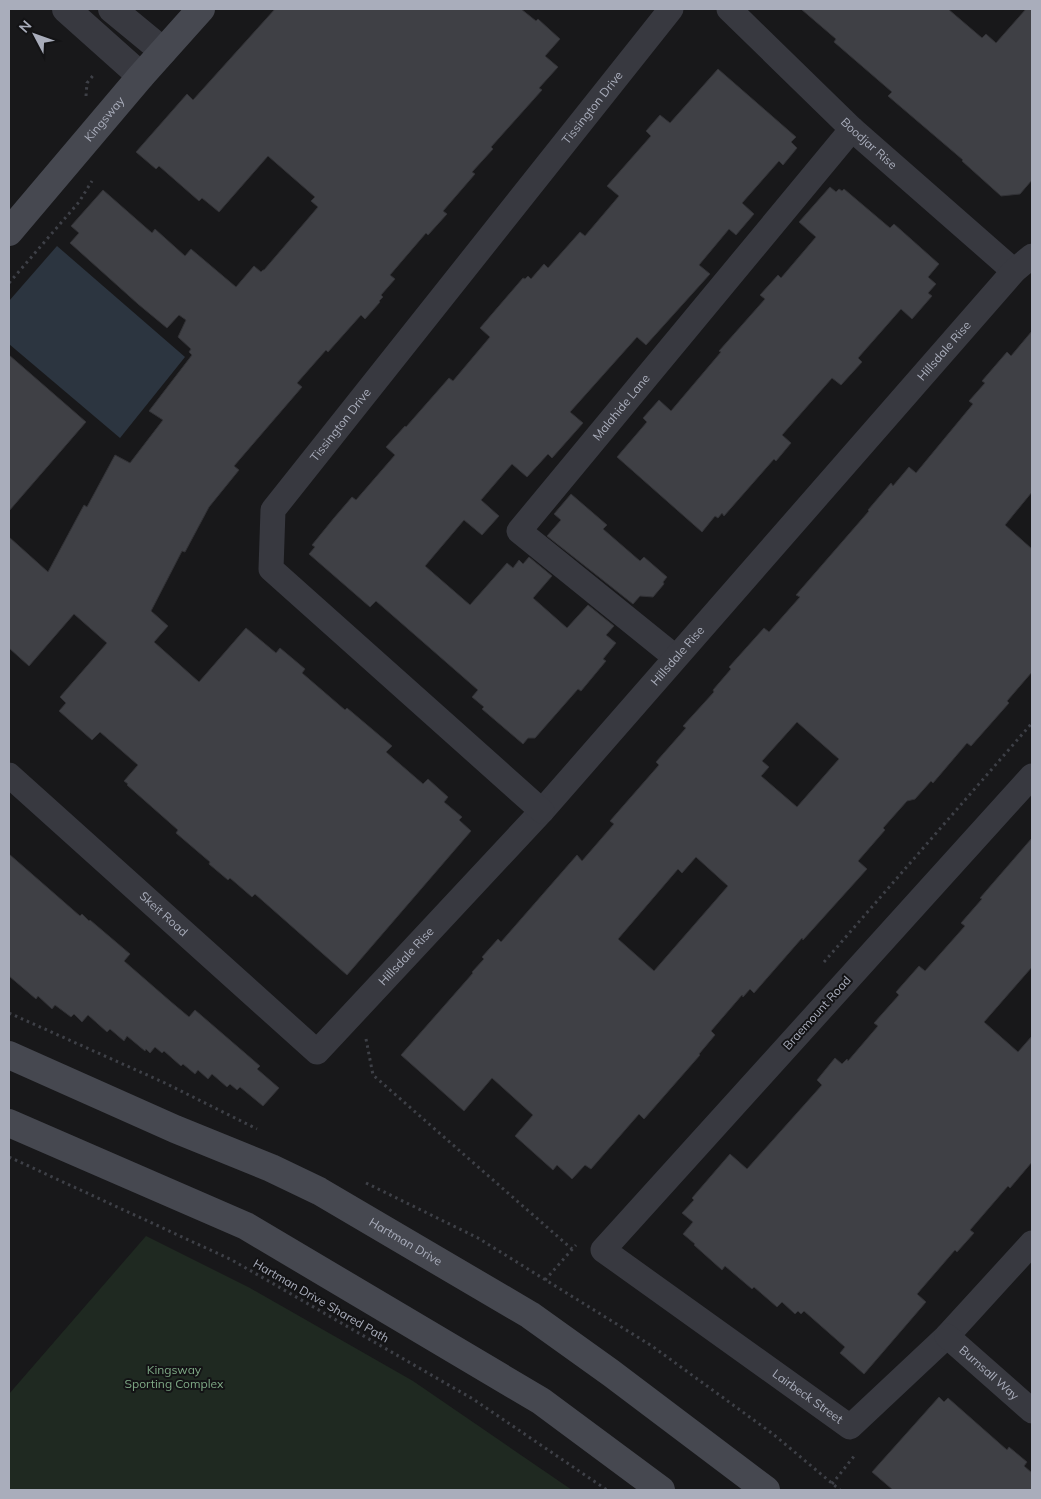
<svg xmlns="http://www.w3.org/2000/svg" width="1041" height="1499" font-family="Mulish,sans-serif">
	<rect width="100%" height="100%" fill="#18181a"/>
	<polygon fill="#1f2921" points="146,1236 250,1288 413,1381 572,1490 9,1490 9,1394"/>
	<polygon fill="#2c3540" points="57,246 185,357 120,438 9,344 9,301"/>
	<g fill="#3f4045" stroke="#323236" fill-rule="evenodd">
		<polygon points="275,9 521,9 536,21 538,19 560,39 545,56 558,67 539,88 542,90 491,147 493,149 472,172 475,174 443,211 447,214 428,235 426,233 390,275 395,279 381,295 383,297 379,301 380,302 365,319 361,315 328,352 326,350 297,383 302,387 234,466 239,470 209,507 185,552 182,551 151,611 168,626 154,642 199,682 246,628 276,653 280,648 305,669 302,673 345,710 347,708 392,746 386,752 423,784 428,779 448,797 444,802 462,817 459,820 471,831 347,975 255,894 252,897 230,878 228,880 209,864 210,862 176,833 178,830 127,785 128,784 124,781 138,765 100,732 92,740 59,711 66,703 60,697 107,643 74,614 29,666 9,648 9,537 48,572 84,505 87,507 115,455 130,463 163,420 149,411 192,355 189,352 191,349 178,337 186,320 179,315 167,328 138,304 70,243 79,233 71,226 103,190 152,233 155,229 185,256 191,249 236,287 254,266 261,272 263,270 264,270 318,207 311,201 315,197 268,156 219,212 202,198 199,201 159,166 156,169 136,152 187,94 193,100"/>
		<polygon points="801,9 948,9 982,38 986,34 996,43 1026,9 1032,9 1032,180 1020,194 1001,196 962,161 963,160 888,96 892,92 834,42 836,39"/>
		<polygon points="718,69 796,137 791,142 797,148 783,165 779,161 742,203 754,214 736,235 729,229 699,265 710,274 646,345 637,337 570,412 583,423 552,458 548,454 527,477 512,464 481,500 499,516 482,535 464,520 425,566 470,605 507,563 513,568 519,560 523,564 529,557 552,576 533,598 567,628 588,605 614,626 606,635 616,643 603,659 606,661 581,691 578,689 535,738 528,738 523,744 482,709 484,707 472,697 478,690 376,601 370,607 309,554 315,547 312,545 334,518 352,497 356,500 395,455 386,447 405,426 406,427 449,378 453,381 490,337 480,328 523,278 525,279 528,276 531,279 544,264 548,268 580,232 585,236 619,196 607,186 651,136 646,131 660,115 670,123"/>
		<polygon points="830,187 836,192 839,189 842,191 844,189 890,228 894,224 939,264 928,277 936,284 928,293 932,296 912,319 901,309 858,358 862,362 841,385 832,378 782,435 791,443 776,461 774,459 724,516 722,513 718,518 715,516 702,532 617,457 647,422 643,418 659,400 671,411 721,352 719,351 765,299 760,295 778,275 781,278 816,237 799,222"/>
		<path d="M 1032,331 L 1032,492 L 1005,525 L 1032,549 L 1032,672 L 1007,701 L 1009,703 L 971,746 L 967,743 L 933,783 L 931,781 L 915,799 L 907,801 L 883,828 L 885,830 L 858,861 L 867,869 L 803,940 L 802,938 L 754,993 L 750,989 L 743,997 L 742,995 L 711,1031 L 715,1035 L 699,1054 L 700,1055 L 644,1119 L 639,1114 L 591,1169 L 585,1165 L 572,1179 L 557,1165 L 553,1170 L 515,1136 L 533,1115 L 492,1078 L 464,1111 L 401,1055 L 473,973 L 472,972 L 484,959 L 482,957 L 498,939 L 501,942 L 577,855 L 582,861 L 614,824 L 610,821 L 659,765 L 656,762 L 686,728 L 683,726 L 714,692 L 713,690 L 731,669 L 729,667 L 764,628 L 769,632 L 800,597 L 796,595 L 869,511 L 868,510 L 891,483 L 893,486 L 909,467 L 916,473 L 973,404 L 969,401 L 985,383 L 982,381 L 1007,352 L 1011,356 ZM 797,722 L 839,759 L 797,807 L 761,776 L 769,767 L 762,761 ZM 696,857 L 728,886 L 654,971 L 618,939 L 678,869 L 682,873 Z"/>
		<polygon points="9,355 86,422 9,511"/>
		<polygon points="571,494 607,525 603,529 640,561 644,557 667,577 663,582 664,584 653,597 640,596 633,604 547,536 561,520 554,514"/>
		<polygon points="1032,838 1032,967 984,1022 1018,1052 1032,1036 1032,1162 1010,1188 1008,1186 970,1230 974,1233 957,1252 955,1250 917,1294 926,1302 864,1374 840,1353 845,1347 804,1311 801,1314 798,1311 795,1314 782,1302 777,1307 754,1287 752,1289 725,1266 722,1270 694,1245 695,1244 683,1234 693,1222 682,1213 694,1200 692,1198 730,1154 747,1169 822,1085 817,1080 835,1058 842,1064 847,1059 848,1061 878,1026 874,1023 899,995 896,992 919,966 925,971 965,926 961,923 982,899 980,898"/>
		<polygon points="9,854 80,916 82,914 89,921 90,920 130,954 124,961 170,1001 189,1017 195,1010 260,1066 257,1069 279,1088 263,1106 240,1087 237,1090 230,1084 227,1087 212,1074 208,1079 198,1070 195,1074 183,1064 181,1066 164,1051 162,1053 155,1047 150,1053 146,1049 145,1051 127,1036 124,1041 110,1029 107,1032 88,1015 82,1022 74,1014 71,1017 55,1005 52,1009 38,996 36,999 9,976"/>
		<polygon points="939,1397 944,1402 948,1398 1007,1450 1009,1447 1027,1462 1024,1466 1032,1473 1032,1490 893,1490 872,1472"/>
	</g>
	<g fill="none" stroke-linecap="round" stroke-linejoin="round">
		<g stroke="#3e4047" stroke-width="3" stroke-dasharray="2.5 4" stroke-linecap="butt">
			<polyline points="86,96 87,83 95,73"/>
			<polyline points="9,283 79,202 92,181"/>
			<polyline points="824,962 1032,723"/>
			<polyline points="9,1013 165,1083 257,1129"/>
			<polyline points="366,1039 373,1075 572,1249"/>
			<polyline points="9,1157 232,1260 473,1399 607,1490"/>
			<polyline points="366,1183 478,1238 652,1346 773,1434 840,1490"/>
			<polyline points="545,1280 576,1245"/>
			<polyline points="832,1484 855,1455"/>
		</g>
		<g stroke="#383940" stroke-width="25">
			<path id="s1" d="M 729,9 L 852,129 L 1014,271"/>
			<path id="s2" d="M 675,657 L 519,531 L 852,129"/>
			<path id="s3" d="M 9,775 L 317,1052 L 542,811 L 1014,271 L 1032,256"/>
			<path id="s4" d="M 1032,776 L 603,1250 L 850,1427 L 947,1336 L 1032,1243"/>
			<path id="s5" d="M 542,811 L 271,569 L 273,510 L 671,9"/>
			<path id="s6" d="M 947,1336 L 1032,1411"/>
		</g>
		<g stroke="#383940" stroke-width="28">
			<polyline points="66,9 141,76"/>
			<polyline points="112,9 163,51"/>
		</g>
		<g stroke="#464850" stroke-width="28">
			<path id="s7" d="M 9,232 L 141,76 L 201,9"/>
			<path id="s8" d="M 9,1055 L 175,1129 L 271,1168 L 319,1191 L 530,1315 L 611,1373 L 766,1490"/>
			<polyline points="9,1123 246,1226 541,1401 661,1490"/>
		</g>
	</g>
	<g text-anchor="middle" stroke-width="4" stroke-linejoin="round" paint-order="stroke">
		<g font-size="12" fill="#a9adbb" stroke="#131315">
			<text dy="4" stroke="none"><textPath href="#s5" startOffset="936">Tissington Drive</textPath></text>
			<text dy="4" stroke="none"><textPath href="#s7" startOffset="148">Kingsway</textPath></text>
			<text dy="4" stroke="none"><textPath href="#s1" startOffset="194">Boodjar Rise</textPath></text>
			<text dy="4" stroke="none"><textPath href="#s3" startOffset="1355">Hillsdale Rise</textPath></text>
			<text dy="4" stroke="none"><textPath href="#s2" startOffset="361">Malahide Lane</textPath></text>
			<text dy="4" stroke="none"><textPath href="#s5" startOffset="531">Tissington Drive</textPath></text>
			<text dy="4" stroke="none"><textPath href="#s3" startOffset="950">Hillsdale Rise</textPath></text>
			<text dy="4" stroke="none"><textPath href="#s3" startOffset="208">Skeit Road</textPath></text>
			<text dy="4" stroke="none"><textPath href="#s3" startOffset="545">Hillsdale Rise</textPath></text>
			<text transform="translate(817 1013) rotate(-48)" y="4">Braemount Road</text>
			<text dy="4" stroke="none"><textPath href="#s8" startOffset="439">Hartman Drive</textPath></text>
			<text transform="translate(321 1301) rotate(30)" y="4">Hartman Drive Shared Path</text>
			<text dy="4" stroke="none"><textPath href="#s6" startOffset="56">Burnsall Way</textPath></text>
			<text dy="4" stroke="none"><textPath href="#s4" startOffset="891">Lairbeck Street</textPath></text>
		</g>
		<g font-size="12" fill="#7ea885" stroke="#131315">
			<text x="174" y="1374">Kingsway<tspan x="174" dy="14">Sporting Complex</tspan></text>
		</g>
	</g>
	<rect width="1041" height="1499" fill="none" stroke="#a9adbb" stroke-width="20"/>
	<g transform="translate(35 35) rotate(311)" stroke="#131315" stroke-width="4" paint-order="stroke">
	<path d="M0-4L9 19L0 12L-9 19Z" fill="#a9adbb"/>
	<text y="-8" font-size="14" font-weight="bold" text-anchor="middle" fill="#a9adbb">N</text>
	</g>
</svg>
